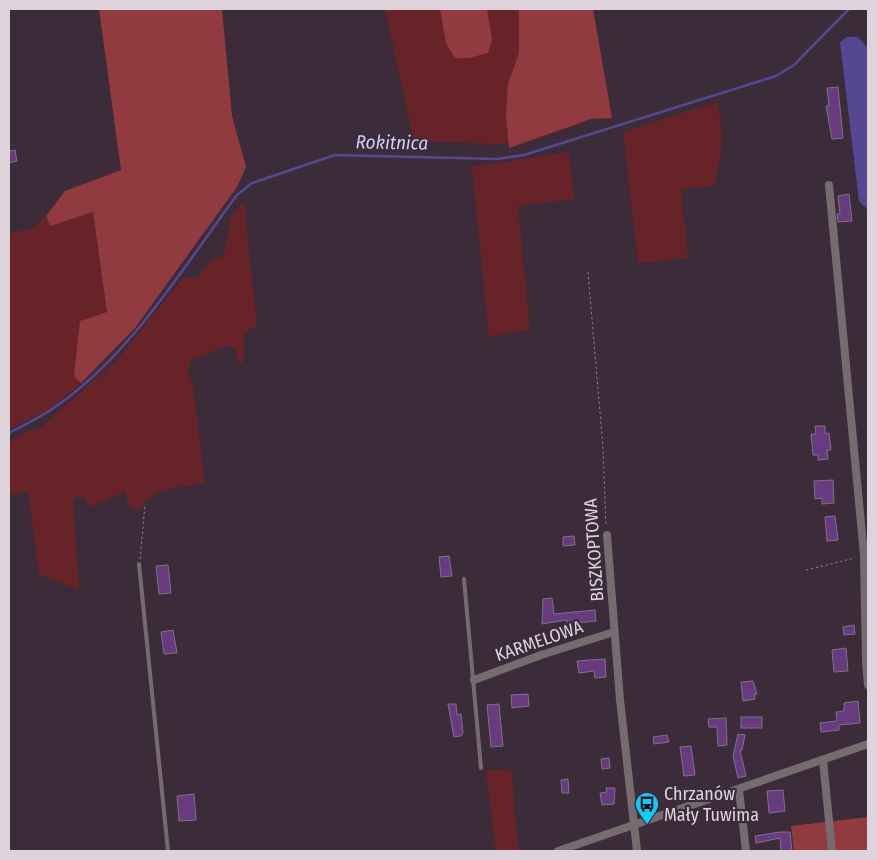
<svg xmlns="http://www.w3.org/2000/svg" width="877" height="860" font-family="'Fira Sans Condensed',sans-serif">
	<rect width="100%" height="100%" fill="#3c2c39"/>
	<g fill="#682329">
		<polygon points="385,9 563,9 585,122 537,139 499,144 414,141"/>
		<path d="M 717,102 C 724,138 723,150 714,185 L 681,190 L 688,258 L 638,263 L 623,132 Z"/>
		<polygon points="569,152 574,199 518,206 530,329 489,337 472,167"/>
		<path d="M 244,202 L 257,326 L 245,332 L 243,362 L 239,364 L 235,349 L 229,345 L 190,361 L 188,372 L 192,381 L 205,483 C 179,488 151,486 139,512 L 128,504 L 125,491 L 96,505 L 88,505 L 85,498 L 73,497 L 79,590 L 39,574 L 28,491 L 9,495 L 9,442 L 29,430 L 37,431 L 118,359 L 182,279 L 198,277 L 211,261 L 224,255 L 231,216 Z"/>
		<polygon points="93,211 107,312 74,376 81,383 48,410 9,429 9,233 31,229 46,216 50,225"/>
		<polygon points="511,769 519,851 496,851 486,771"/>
	</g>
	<g fill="#913a40">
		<polygon points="99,9 222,9 232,116 246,167 237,187 135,328 81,383 74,376 80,321 107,312 93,212 50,226 46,216 65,191 121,170"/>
		<polygon points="440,9 487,9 492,40 488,53 469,58 455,58 446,43"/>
		<polygon points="519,9 593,9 612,118 591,119 509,148 506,115 508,84 519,53"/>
		<polygon points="868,817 868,851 794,851 791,826"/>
	</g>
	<polygon fill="#564792" points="847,37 858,37 868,48 868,210 859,201 840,42"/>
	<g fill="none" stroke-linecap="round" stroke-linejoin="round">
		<path stroke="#564792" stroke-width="2.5" d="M 9,433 C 26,424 43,416 58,405 C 132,353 184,266 237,195 L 252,183 L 335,155 L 497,159 L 524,155 L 776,76 L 794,65 L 849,9"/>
	</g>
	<g fill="#683b80" stroke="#7e7386">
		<polygon points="838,87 843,138 832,139 826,106 829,106 827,88"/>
		<polygon points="15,150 17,161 9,163 9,151"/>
		<polygon points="849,194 852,221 838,222 837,214 840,214 838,196"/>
		<polygon points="815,426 825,426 825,434 829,433 831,450 827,450 828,459 818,460 818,455 813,455 811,434 816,434"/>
		<polygon points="833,480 834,503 822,504 822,498 815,499 814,481"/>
		<polygon points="835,516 838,540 827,541 825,517"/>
		<polygon points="574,536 575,545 563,546 563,537"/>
		<polygon points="449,556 452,576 441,577 439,557"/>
		<polygon points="168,565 171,593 159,594 156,566"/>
		<polygon points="552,598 554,614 595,610 596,621 567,624 567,620 542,624 543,599"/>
		<polygon points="854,625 855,634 844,635 843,627"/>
		<polygon points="173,630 177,653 164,654 161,632"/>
		<polygon points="846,648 848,671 834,672 832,650"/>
		<polygon points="605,659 606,677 595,678 594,671 579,673 577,661"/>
		<polygon points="753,681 757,694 754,695 755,699 743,701 741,682"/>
		<polygon points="528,694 529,706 512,708 511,695"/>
		<polygon points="858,701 860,723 839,725 839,730 821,732 820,723 837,721 836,712 844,711 844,703"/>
		<polygon points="448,704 456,704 457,715 461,714 463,733 461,736 454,737"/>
		<polygon points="499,704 503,746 491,747 487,705"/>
		<rect x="741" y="717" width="21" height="11"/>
		<polygon points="726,718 727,745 718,746 717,727 709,727 708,719"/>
		<polygon points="738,734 745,735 742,750 740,750 746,776 738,778 733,756"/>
		<polygon points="667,735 669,742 654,744 653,737"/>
		<polygon points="691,746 695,775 684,776 680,747"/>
		<polygon points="609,758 610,768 602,769 601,759"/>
		<polygon points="568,779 569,793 562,793 561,780"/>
		<polygon points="606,788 615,788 614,804 602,805 600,793 607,792"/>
		<polygon points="783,790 785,811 769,813 767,791"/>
		<polygon points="194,794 196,820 179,821 177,796"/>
		<polygon points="780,832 790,832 792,851 781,851 780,838 756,843 755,836"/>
	</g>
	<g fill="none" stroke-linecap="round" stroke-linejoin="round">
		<g stroke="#8c7f89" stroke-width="1" stroke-dasharray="2.5 2.5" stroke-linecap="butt">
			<polyline points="588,272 603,448 606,526"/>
			<polyline points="140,559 145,505"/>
			<polyline points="806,570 855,558"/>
		</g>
		<g stroke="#766c6f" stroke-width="4">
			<polyline points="139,564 168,851"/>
			<polyline points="464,579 481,768"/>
		</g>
		<g stroke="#766c6f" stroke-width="8">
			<polyline points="829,185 864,555 866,661 868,685"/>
			<polyline points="607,535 620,700 637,851"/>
			<polyline points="474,680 541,655 614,632"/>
			<polyline points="823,760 832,851"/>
			<polyline points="739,790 746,851"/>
			<polyline points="558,851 868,744"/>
		</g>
	</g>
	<defs>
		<g id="bus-pin" transform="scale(1.25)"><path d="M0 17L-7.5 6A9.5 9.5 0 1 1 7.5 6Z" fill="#11cafa" stroke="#3c2c39"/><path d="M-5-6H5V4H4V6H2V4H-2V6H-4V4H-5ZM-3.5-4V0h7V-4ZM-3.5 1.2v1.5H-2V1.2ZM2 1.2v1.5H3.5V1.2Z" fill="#111"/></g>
	</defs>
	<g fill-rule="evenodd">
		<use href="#bus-pin" x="647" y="804"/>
	</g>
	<g text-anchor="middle" stroke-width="4.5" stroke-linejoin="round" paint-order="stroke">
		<g font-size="18" fill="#ded3db" stroke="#3c2c39">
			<text transform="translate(594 550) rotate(-94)" y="6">BISZKOPTOWA</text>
			<text transform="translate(539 641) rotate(-19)" y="6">KARMELOWA</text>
		</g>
		<g font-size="18" fill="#ded3db" stroke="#3c2c39" text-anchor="start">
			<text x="664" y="800">Chrzanów<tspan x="664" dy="21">Mały Tuwima</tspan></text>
		</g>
		<g font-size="19" font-style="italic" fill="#d2cdf8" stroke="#3c2c39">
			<text transform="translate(392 142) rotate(1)" y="7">Rokitnica</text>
		</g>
	</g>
	<rect width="877" height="860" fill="none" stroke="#ded3db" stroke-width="20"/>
</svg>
